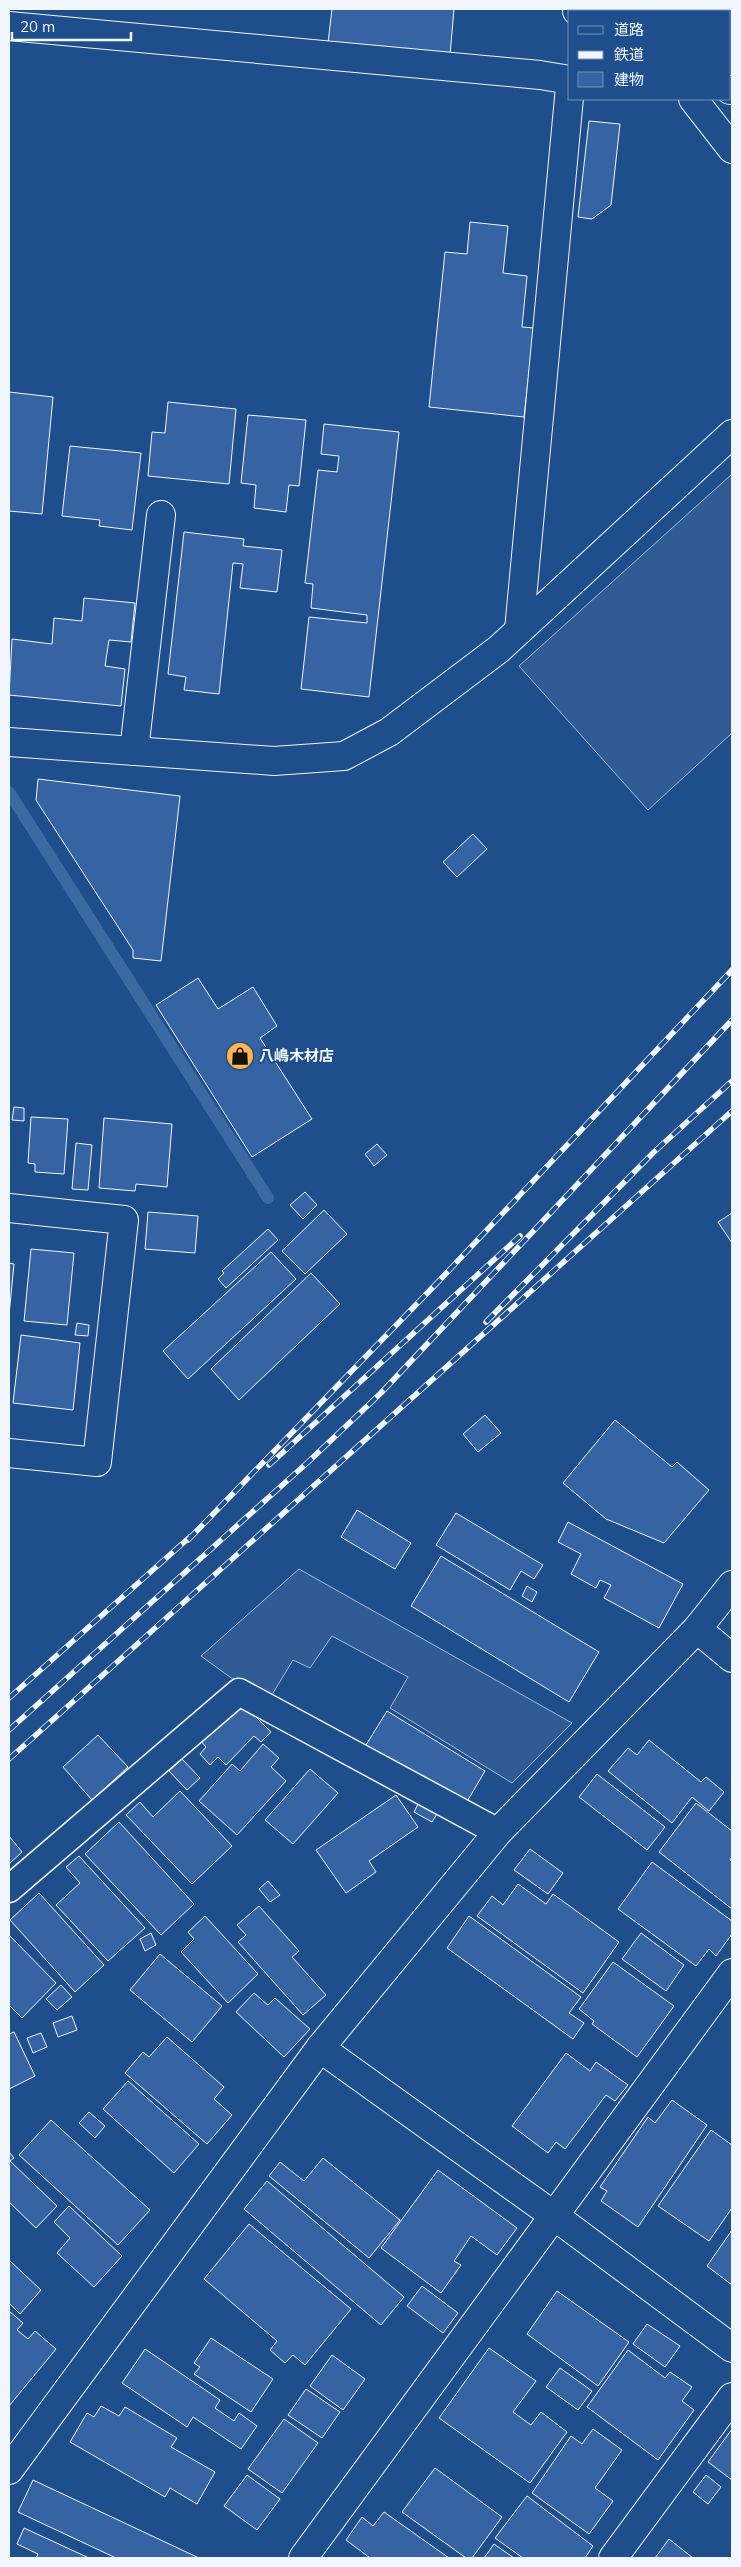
<svg xmlns="http://www.w3.org/2000/svg" width="741" height="2567" font-family="Mulish,'Noto Sans JP',sans-serif">
	<rect width="100%" height="100%" fill="#1f4e8c"/>
	<g fill="#305b95" stroke="#a8bbd7">
		<polygon points="732,474 732,733 648,810 519,666"/>
		<polygon points="299,1569 572,1723 512,1783 390,1708 408,1677 332,1636 310,1668 293,1660 270,1698 234,1680 201,1656"/>
	</g>
	<g fill="none" stroke-linecap="round" stroke-linejoin="round">
		<polyline stroke="#3b69a3" stroke-width="12" points="9,792 268,1198"/>
	</g>
	<g fill="#3563a3" stroke="#f2f6ff">
		<polygon points="332,9 454,9 450,55 328,43"/>
		<polygon points="589,121 620,124 611,205 592,219 578,217"/>
		<polygon points="470,222 508,226 503,273 527,276 522,327 534,328 524,417 429,407 445,252 467,254"/>
		<polygon points="9,392 53,397 42,514 9,511"/>
		<polygon points="168,402 236,409 229,484 148,476 152,432 165,433"/>
		<polygon points="248,415 306,420 299,486 289,485 286,512 254,508 256,485 241,483"/>
		<polygon points="324,424 399,432 369,697 301,689 309,617 367,623 367,615 311,608 313,584 305,583 318,470 337,472 339,456 321,454"/>
		<polygon points="70,446 141,453 132,530 99,526 100,520 62,516"/>
		<polygon points="184,532 244,539 243,546 282,550 277,592 240,588 243,564 233,563 219,694 184,690 186,677 168,674"/>
		<polygon points="84,598 135,603 131,642 109,640 105,666 125,669 121,706 9,695 12,639 52,644 54,618 82,621"/>
		<polygon points="38,779 180,796 161,961 133,958 133,950 36,800"/>
		<polygon points="473,834 487,849 457,877 443,862"/>
		<polygon points="198,978 218,1009 253,987 277,1026 260,1038 312,1119 252,1157 156,1005"/>
		<polygon points="14,1107 24,1108 24,1121 12,1120"/>
		<polygon points="31,1117 68,1119 64,1174 35,1172 35,1164 28,1163"/>
		<polygon points="104,1118 172,1124 167,1187 136,1184 135,1191 99,1188"/>
		<polygon points="76,1143 92,1145 88,1190 72,1189"/>
		<polygon points="377,1144 387,1155 374,1166 365,1154"/>
		<polygon points="305,1192 317,1205 303,1219 290,1205"/>
		<polygon points="324,1210 347,1234 305,1274 282,1251"/>
		<polygon points="148,1212 198,1216 195,1253 145,1249"/>
		<polygon points="732,1213 732,1243 718,1222"/>
		<polygon points="268,1229 278,1240 226,1288 218,1279 224,1273 222,1271"/>
		<polygon points="31,1249 74,1253 67,1325 24,1321"/>
		<polygon points="271,1252 296,1279 188,1379 163,1351"/>
		<polygon points="9,1263 14,1264 9,1315"/>
		<polygon points="311,1273 340,1304 239,1400 211,1369"/>
		<polygon points="77,1323 89,1325 88,1336 75,1335"/>
		<polygon points="21,1335 80,1343 73,1410 13,1403"/>
		<polygon points="485,1415 501,1433 478,1452 463,1434"/>
		<polygon points="615,1420 672,1467 677,1462 709,1490 664,1543 606,1519 563,1483"/>
		<polygon points="357,1510 411,1543 395,1569 341,1537"/>
		<polygon points="456,1513 543,1565 534,1579 521,1571 510,1590 436,1545"/>
		<polygon points="568,1522 683,1584 659,1628 604,1598 611,1585 600,1580 596,1588 571,1574 581,1554 558,1542"/>
		<polygon points="441,1556 599,1652 569,1702 411,1606"/>
		<polygon points="527,1586 537,1592 532,1602 522,1596"/>
		<polygon points="238,1699 271,1732 261,1742 254,1736 226,1765 218,1757 210,1765 200,1754 206,1747 199,1739"/>
		<polygon points="387,1711 485,1771 465,1805 366,1745"/>
		<polygon points="98,1735 128,1767 92,1800 63,1767"/>
		<polygon points="649,1740 701,1782 706,1777 724,1792 709,1811 692,1797 672,1823 608,1771 628,1748 637,1755"/>
		<polygon points="263,1744 279,1758 271,1767 286,1781 237,1835 199,1801 232,1764 240,1771"/>
		<polygon points="182,1759 200,1778 187,1790 169,1771"/>
		<polygon points="310,1769 338,1793 293,1844 265,1820"/>
		<polygon points="597,1774 665,1827 647,1850 579,1797"/>
		<polygon points="180,1791 232,1846 192,1884 126,1815 140,1802 153,1817"/>
		<polygon points="396,1795 418,1827 369,1861 376,1872 346,1893 316,1850"/>
		<polygon points="421,1798 440,1809 432,1822 414,1812"/>
		<polygon points="696,1803 732,1831 732,1857 730,1860 732,1862 732,1909 659,1852"/>
		<polygon points="119,1822 194,1904 161,1935 85,1854"/>
		<polygon points="9,1836 22,1852 9,1864"/>
		<polygon points="530,1849 563,1873 548,1894 514,1870"/>
		<polygon points="79,1856 145,1928 108,1961 56,1905 80,1883 66,1867"/>
		<polygon points="652,1862 732,1921 732,1934 716,1956 709,1949 696,1966 618,1909"/>
		<polygon points="268,1881 280,1895 270,1902 259,1889"/>
		<polygon points="518,1884 546,1904 553,1894 619,1942 583,1993 477,1916 492,1896 503,1905"/>
		<polygon points="39,1893 104,1965 75,1992 10,1920"/>
		<polygon points="259,1906 299,1951 292,1957 326,1995 303,2015 238,1942 246,1935 237,1925"/>
		<polygon points="205,1916 258,1974 228,2003 181,1952 194,1939 188,1932"/>
		<polygon points="469,1916 581,1997 569,2013 584,2023 573,2039 447,1948"/>
		<polygon points="151,1933 156,1945 145,1951 140,1939"/>
		<polygon points="641,1933 684,1965 666,1991 622,1959"/>
		<polygon points="9,1935 56,1983 22,2018 9,2005"/>
		<polygon points="160,1954 222,2006 192,2042 130,1990"/>
		<polygon points="613,1962 674,2006 637,2057 592,2024 594,2021 579,2009"/>
		<polygon points="61,1985 72,1997 57,2010 46,1999"/>
		<polygon points="254,1993 268,2005 275,1998 310,2029 284,2057 236,2012"/>
		<polygon points="72,2016 77,2030 58,2037 53,2023"/>
		<polygon points="14,2032 35,2076 9,2089 9,2034"/>
		<polygon points="41,2033 47,2047 33,2053 27,2038"/>
		<polygon points="167,2037 224,2087 214,2099 232,2115 207,2144 125,2073 143,2052 149,2057"/>
		<polygon points="566,2053 590,2071 596,2062 628,2085 615,2101 606,2095 565,2149 556,2142 548,2153 512,2126"/>
		<polygon points="128,2081 199,2144 174,2173 103,2109"/>
		<polygon points="672,2100 707,2125 638,2227 601,2201 607,2191 600,2187 648,2117 655,2123"/>
		<polygon points="89,2112 105,2126 95,2138 79,2123"/>
		<polygon points="51,2120 150,2210 118,2245 19,2155"/>
		<polygon points="711,2130 732,2145 732,2208 709,2241 658,2206"/>
		<polygon points="9,2152 14,2158 10,2161 57,2206 36,2228 9,2202"/>
		<polygon points="323,2158 400,2220 369,2258 269,2176 280,2162 304,2181"/>
		<polygon points="438,2170 517,2228 497,2255 471,2236 454,2261 461,2265 441,2293 381,2248"/>
		<polygon points="267,2181 404,2297 381,2325 244,2209"/>
		<polygon points="69,2206 122,2256 94,2287 57,2253 70,2238 54,2222"/>
		<polygon points="249,2224 351,2309 305,2365 293,2355 285,2363 270,2350 277,2341 204,2279"/>
		<polygon points="732,2230 732,2285 707,2266"/>
		<polygon points="9,2260 41,2290 20,2314 9,2303"/>
		<polygon points="422,2286 458,2313 443,2333 407,2306"/>
		<polygon points="557,2291 629,2342 598,2386 527,2334"/>
		<polygon points="9,2311 23,2323 17,2330 28,2339 35,2331 56,2349 9,2406"/>
		<polygon points="647,2324 680,2346 665,2367 633,2344"/>
		<polygon points="211,2338 273,2379 251,2412 194,2374 200,2367 194,2363"/>
		<polygon points="489,2348 536,2381 513,2412 531,2425 541,2412 567,2432 530,2483 439,2418"/>
		<polygon points="145,2349 220,2400 215,2408 234,2421 239,2413 257,2426 241,2449 193,2417 187,2427 122,2383"/>
		<polygon points="628,2350 665,2378 670,2372 692,2387 682,2401 694,2410 658,2460 587,2407"/>
		<polygon points="332,2355 365,2379 343,2410 310,2386"/>
		<polygon points="560,2368 592,2391 578,2410 546,2387"/>
		<polygon points="306,2389 340,2412 322,2438 288,2415"/>
		<polygon points="101,2406 119,2416 125,2407 177,2438 171,2447 215,2472 197,2504 170,2488 165,2497 70,2442 87,2413 94,2417"/>
		<polygon points="284,2419 318,2443 282,2493 248,2469"/>
		<polygon points="593,2429 622,2450 595,2488 613,2501 589,2534 532,2493 571,2436 582,2444"/>
		<polygon points="732,2429 732,2480 708,2462"/>
		<polygon points="435,2468 502,2517 472,2558 466,2558 402,2512"/>
		<polygon points="247,2475 280,2499 257,2530 224,2506"/>
		<polygon points="706,2475 721,2487 708,2504 693,2492"/>
		<polygon points="33,2480 199,2558 116,2558 18,2512"/>
		<polygon points="527,2496 593,2546 585,2558 523,2558 495,2538"/>
		<polygon points="384,2512 449,2558 370,2558 346,2540 362,2517 373,2526"/>
		<polygon points="24,2528 89,2558 36,2558 38,2554 17,2544"/>
		<polygon points="669,2539 693,2558 655,2558"/>
		<polygon points="494,2544 514,2558 484,2558"/>
	</g>
	<g fill="none" stroke-linecap="round" stroke-linejoin="round">
		<g stroke="#f2f6ff" stroke-width="29">
			<polyline id="pedestrian" points="9,1889 239,1692 498,1832"/>
		</g>
		<g stroke="#f2f6ff" stroke-width="30">
			<g id="minor">
				<polyline points="577,11 577,9"/>
				<polyline points="9,26 540,75 570,80"/>
				<polyline points="730,90 732,90"/>
				<polyline points="519,630 570,87"/>
				<polyline points="9,742 274,761 344,756 389,732 499,649 732,434"/>
				<polyline points="134,751 161,515"/>
				<polyline points="9,1208 124,1220 97,1462 9,1453"/>
				<polyline points="697,1629 732,1658"/>
				<polyline points="320,2048 553,2215 732,2348"/>
				<polyline points="303,2558 732,1973"/>
				<polyline points="613,2558 732,2397"/>
			</g>
		</g>
		<g stroke="#f2f6ff" stroke-width="30">
			<g id="tertiary">
				<polyline points="614,9 617,11"/>
				<polyline points="693,99 732,149"/>
				<polyline points="9,2470 320,2048 498,1832 697,1629 732,1585"/>
			</g>
		</g>
		<use href="#pedestrian" stroke="#1f4e8c" stroke-width="26"/>
		<use href="#minor" stroke="#1f4e8c" stroke-width="28"/>
		<use href="#tertiary" stroke="#1f4e8c" stroke-width="28"/>
		<g stroke="#f2f6ff" stroke-width="5.5">
			<g id="rail">
				<polyline points="486,1322 654,1152 732,1081"/>
				<polyline points="269,1465 520,1236"/>
				<polyline points="188,1540 438,1282 732,970"/>
				<polyline points="9,1698 191,1536"/>
				<polyline points="9,1730 307,1463 381,1393 732,1020"/>
				<polyline points="9,1759 732,1111"/>
			</g>
		</g>
		<use href="#rail" stroke="#1f4e8c" stroke-width="4" stroke-dasharray="11" stroke-linecap="butt"/>
	</g>
	<defs>
		<g id="shop-disc" transform="scale(1.4375)"><circle r="9.5" fill="#ffb74d" stroke="#1f4e8c"/><path d="M-5-2.5h2.3a2.7 3.5 0 0 1 5.4 0H5L5.5 6h-11ZM-1.5-2.5h3a1.5 2.3 0 0 0-3 0Z" fill="#111"/></g>
	</defs>
	<g fill-rule="evenodd">
		<use href="#shop-disc" x="240" y="1056"/>
	</g>
	<g text-anchor="middle" stroke-width="4" stroke-linejoin="round" paint-order="stroke">
		<g font-size="15" font-weight="bold" fill="#f2f6ff" stroke="#1f4e8c" text-anchor="start">
			<text x="259" y="1061">八嶋木材店</text>
		</g>
	</g>
	<rect width="741" height="2567" fill="none" stroke="#f2f6ff" stroke-width="20"/>
	<rect x="568" y="10" width="162" height="90" fill="#1f4e8c" stroke="#7391ba"/>
	<rect x="578" y="26" width="25" height="8" fill="#1f4e8c" stroke="#7391ba"/>
	<text x="614" y="35" font-size="15" fill="#f2f6ff">道路</text>
	<rect x="578" y="51" width="25" height="8" fill="#f2f6ff" stroke="#7391ba"/>
	<text x="614" y="60" font-size="15" fill="#f2f6ff">鉄道</text>
	<rect x="578" y="72" width="25" height="15" fill="#3563a3" stroke="#7391ba"/>
	<text x="614" y="85" font-size="15" fill="#f2f6ff">建物</text>
	<path d="M12 32v8h119v-8" fill="none" stroke="#f2f6ff" stroke-width="2.5"/>
	<text x="20" y="32" font-size="15" fill="#f2f6ff" stroke="#1f4e8c" stroke-width="4" paint-order="stroke">20 m</text>
</svg>
